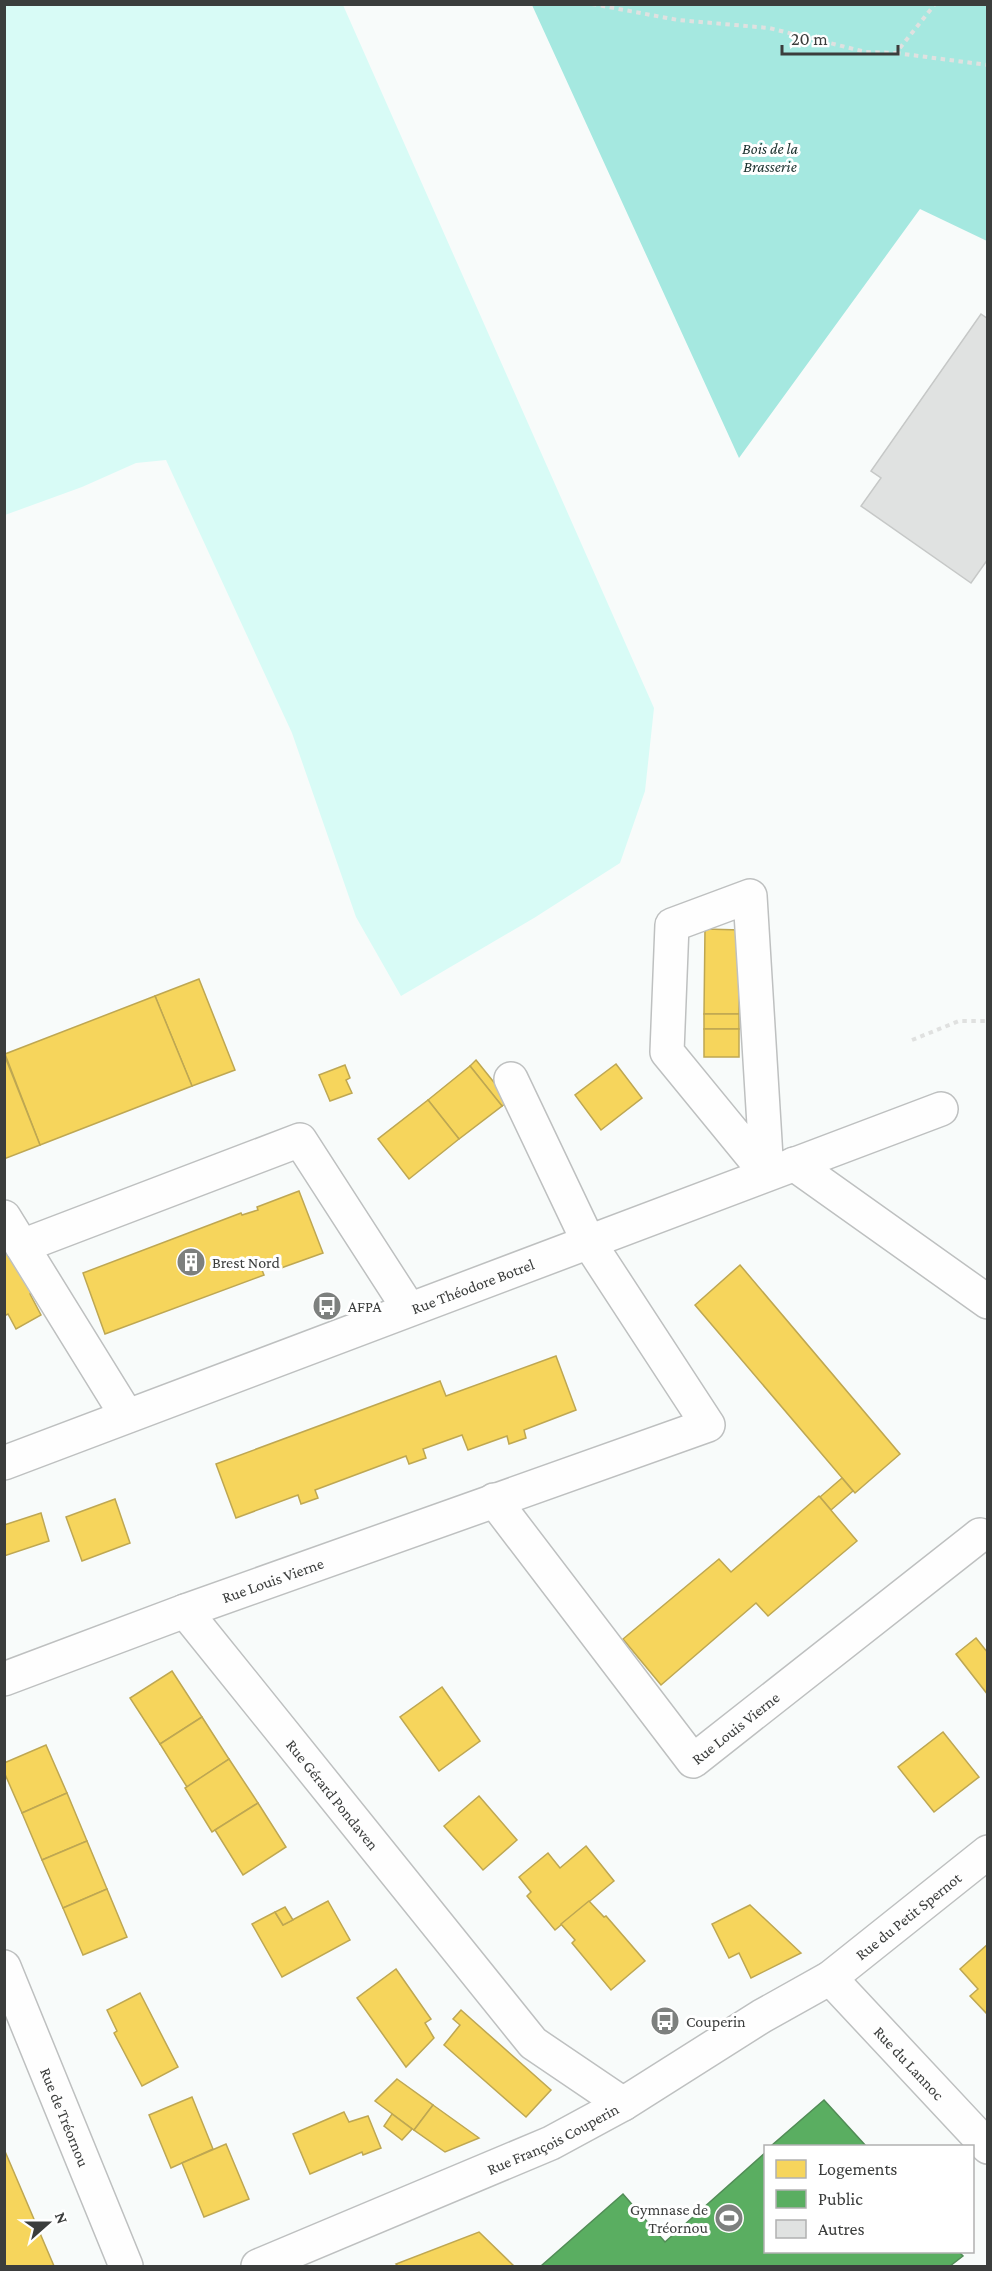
<svg xmlns="http://www.w3.org/2000/svg" width="992" height="2271" font-family="'Crimson Pro',serif">
	<rect width="100%" height="100%" fill="#f8fbfa"/>
	<polygon fill="#d8fbf6" points="5,4 343,5 654,708 645,791 620,863 534,918 401,996 356,917 292,733 166,460 136,463 82,487 5,515"/>
	<polygon fill="#a5e8e0" points="532,5 987,5 987,241 920,209 739,458"/>
	<g fill="#f6d55c" stroke="#bea752" stroke-width="1.5">
		<polygon points="705,929 740,930 739,1014 704,1014"/>
		<polygon points="199,979 235,1070 192,1086 155,996"/>
		<polygon points="155,996 192,1086 40,1145 5,1054"/>
		<rect x="704" y="1014" width="35" height="15"/>
		<rect x="704" y="1029" width="35" height="28"/>
		<polygon points="4,1054 40,1145 4,1159"/>
		<polygon points="476,1060 509,1101 502,1106 470,1066"/>
		<polygon points="616,1064 642,1098 601,1130 575,1095"/>
		<polygon points="345,1065 350,1078 346,1080 352,1093 330,1101 319,1075"/>
		<polygon points="470,1066 502,1106 459,1139 428,1100"/>
		<polygon points="428,1100 459,1139 409,1179 378,1139"/>
		<polygon points="299,1191 323,1253 281,1268 277,1258 260,1265 264,1275 105,1334 83,1273 241,1213 242,1215 258,1210 257,1207"/>
		<polygon points="9,1250 33,1293 30,1294 41,1315 16,1329 8,1314 4,1316 4,1252"/>
		<polygon points="740,1265 900,1454 855,1493 695,1305"/>
		<polygon points="556,1356 576,1410 524,1430 526,1438 509,1444 507,1436 468,1450 462,1435 423,1449 426,1458 409,1464 406,1456 315,1490 318,1498 301,1504 298,1495 236,1518 216,1464 440,1381 446,1396"/>
		<polygon points="842,1478 853,1491 831,1510 820,1497"/>
		<polygon points="819,1496 857,1541 768,1616 756,1603 661,1685 623,1639 719,1559 731,1572"/>
		<polygon points="115,1499 130,1543 82,1561 66,1517"/>
		<polygon points="41,1513 49,1541 4,1556 4,1525"/>
		<polygon points="976,1638 988,1653 988,1695 956,1654"/>
		<polygon points="172,1671 202,1717 160,1744 130,1698"/>
		<polygon points="442,1687 480,1741 439,1771 400,1717"/>
		<polygon points="202,1717 229,1759 187,1787 160,1744"/>
		<polygon points="943,1732 979,1777 934,1812 898,1767"/>
		<polygon points="46,1745 67,1793 22,1813 4,1772 4,1763"/>
		<polygon points="229,1759 258,1803 212,1832 185,1788"/>
		<polygon points="67,1793 87,1841 42,1860 22,1813"/>
		<polygon points="479,1796 517,1840 483,1870 444,1826"/>
		<polygon points="258,1803 286,1847 243,1875 215,1830"/>
		<polygon points="87,1841 107,1889 63,1908 42,1860"/>
		<polygon points="586,1846 614,1881 555,1930 527,1896 531,1892 519,1877 548,1853 560,1868"/>
		<polygon points="107,1889 127,1937 83,1955 63,1908"/>
		<polygon points="328,1901 350,1940 282,1977 252,1924 275,1912 283,1925"/>
		<polygon points="589,1901 604,1917 606,1916 645,1961 611,1990 572,1943 575,1940 561,1924"/>
		<polygon points="750,1905 801,1953 751,1978 739,1953 729,1958 712,1924"/>
		<polygon points="285,1907 293,1920 283,1925 275,1912"/>
		<polygon points="988,1944 988,2015 970,1996 978,1989 960,1969"/>
		<polygon points="396,1969 431,2019 425,2023 434,2038 406,2067 357,1998"/>
		<polygon points="140,1993 178,2067 142,2086 114,2033 117,2031 107,2010"/>
		<polygon points="461,2010 551,2090 526,2117 444,2045 460,2025 453,2019"/>
		<polygon points="397,2079 433,2105 414,2130 375,2101"/>
		<polygon points="192,2097 213,2149 171,2168 149,2115"/>
		<polygon points="433,2105 479,2138 445,2152 414,2130"/>
		<polygon points="344,2112 349,2122 368,2116 381,2148 363,2155 362,2152 310,2174 293,2134"/>
		<polygon points="392,2114 412,2129 402,2140 384,2126"/>
		<polygon points="226,2144 249,2199 204,2217 182,2163"/>
		<polygon points="4,2149 54,2266 4,2266"/>
		<polygon points="479,2232 514,2266 398,2266 396,2264"/>
	</g>
	<g fill="#5aae61" stroke="#518c56" stroke-width="1.5">
		<polygon points="824,2100 866,2146 771,2146"/>
		<polygon points="766,2152 766,2252 959,2252 963,2256 950,2266 541,2266 623,2194 665,2242"/>
	</g>
	<polygon fill="#e0e2e1" stroke="#c6c8c7" stroke-width="1.5" points="981,314 988,319 988,559 971,583 861,506 881,478 871,471"/>
	<g fill="none" stroke-linecap="round" stroke-linejoin="round">
		<g stroke="#bec0c0" stroke-width="36">
			<g id="minor">
				<polygon points="750,896 767,1174 667,1052 672,925"/>
				<polyline points="794,1164 988,1302"/>
				<polyline points="4,1217 127,1416"/>
				<polyline points="22,1246 300,1140 409,1309"/>
				<path id="s1" d="M 4,1463 L 941,1109"/>
				<path id="s2" d="M 494,1500 L 693,1761 L 980,1535"/>
				<path id="s3" d="M 185,1611 L 708,1425 L 588,1241 L 511,1079"/>
				<path id="s4" d="M 4,1679 L 185,1611 L 533,2043 L 623,2104"/>
				<path id="s5" d="M 4,1967 L 126,2266"/>
				<path id="s6" d="M 830,1978 L 988,2147"/>
				<path id="s7" d="M 258,2266 L 551,2143 L 623,2104 L 762,2016 L 830,1978 L 988,1852"/>
			</g>
		</g>
		<g stroke="#e0e1e0" stroke-width="4" stroke-dasharray="4.5 4.5" stroke-linecap="butt">
			<polyline points="592,4 678,20 769,28 866,52 896,53 935,4"/>
			<polyline points="896,53 988,65"/>
			<polyline points="912,1040 959,1021 988,1021"/>
		</g>
		<use href="#minor" stroke="#fefefe" stroke-width="33"/>
	</g>
	<defs>
		<g id="building-disc" transform="scale(1.5)"><circle r="9.5" fill="#7d807e" stroke="#fff"/><path d="M-4-6H4V6H1V3H-1V6H-4ZM-2.5-4.3h1.7v1.8h-1.7ZM.8-4.3h1.7v1.8H.8ZM-2.5-1h1.7V.8h-1.7ZM.8-1h1.7V.8H.8Z" fill="#fff"/></g>
		<g id="bus-disc" transform="scale(1.5)"><circle r="9.5" fill="#7d807e" stroke="#fff"/><path d="M-5-6H5V4H4V6H2V4H-2V6H-4V4H-5ZM-3.5-4V0h7V-4ZM-3.5 1.2v1.5H-2V1.2ZM2 1.2v1.5H3.5V1.2Z" fill="#fff"/></g>
		<g id="stadium-disc" transform="scale(1.5)"><circle r="9.5" fill="#7d807e" stroke="#fff"/><path d="M0-5a6.5 5 0 1 0 0 10a6.5 5 0 1 0 0-10ZM-3.5-1.8h7v3.6h-7Z" fill="#fff"/></g>
	</defs>
	<g fill-rule="evenodd">
		<use href="#building-disc" x="191" y="1262"/>
		<use href="#bus-disc" x="327" y="1306"/>
		<use href="#bus-disc" x="665" y="2021"/>
		<use href="#stadium-disc" x="729" y="2218"/>
	</g>
	<g text-anchor="middle" stroke-width="6" stroke-linejoin="round" paint-order="stroke">
		<g font-size="16" font-style="italic" fill="#1b312e" stroke="#fff">
			<text x="770" y="154">Bois de la<tspan x="770" dy="18">Brasserie</tspan></text>
		</g>
		<g font-size="16" fill="#3b3d3c" stroke="#fff" text-anchor="start">
			<text x="212" y="1268">Brest Nord</text>
			<text x="348" y="1312">AFPA</text>
			<text x="686" y="2027">Couperin</text>
			<text x="708" y="2215" text-anchor="end">Gymnase de<tspan x="708" dy="18">Tréornou</tspan></text>
		</g>
		<g font-size="16" fill="#3b3d3c" stroke="#fff">
			<text dy="6" stroke="none"><textPath href="#s1" startOffset="501">Rue Théodore Botrel</textPath></text>
			<text dy="6" stroke="none"><textPath href="#s3" startOffset="93">Rue Louis Vierne</textPath></text>
			<text dy="6" stroke="none"><textPath href="#s2" startOffset="382">Rue Louis Vierne</textPath></text>
			<text dy="6" stroke="none"><textPath href="#s4" startOffset="429">Rue Gérard Pondaven</textPath></text>
			<text dy="6" stroke="none"><textPath href="#s7" startOffset="742">Rue du Petit Spernot</textPath></text>
			<text dy="6" stroke="none"><textPath href="#s6" startOffset="116">Rue du Lannoc</textPath></text>
			<text dy="6" stroke="none"><textPath href="#s5" startOffset="162">Rue de Tréornou</textPath></text>
			<text dy="6" stroke="none"><textPath href="#s7" startOffset="321">Rue François Couperin</textPath></text>
		</g>
	</g>
	<rect width="992" height="2271" fill="none" stroke="#3b3d3c" stroke-width="12"/>
	<rect x="764" y="2145" width="210" height="108" fill="#ffffff" stroke="#b1b1b1" stroke-width="1.5"/>
	<rect x="776" y="2160" width="30" height="18" fill="#f6d55c" stroke="#b1b1b1" stroke-width="1.5"/>
	<text x="818" y="2175" font-size="18" fill="#3b3d3c">Logements</text>
	<rect x="776" y="2190" width="30" height="18" fill="#5aae61" stroke="#b1b1b1" stroke-width="1.5"/>
	<text x="818" y="2205" font-size="18" fill="#3b3d3c">Public</text>
	<rect x="776" y="2220" width="30" height="18" fill="#e0e2e1" stroke="#b1b1b1" stroke-width="1.5"/>
	<text x="818" y="2235" font-size="18" fill="#3b3d3c">Autres</text>
	<g transform="translate(48 2223) rotate(69)" stroke="#ffffff" stroke-width="4.5" paint-order="stroke">
	<path d="M0-4.5L10 22L0 15L-10 22Z" fill="#3b3d3c"/>
	<text y="-9" font-size="16" font-weight="bold" text-anchor="middle" fill="#3b3d3c">N</text>
	</g>
	<path d="M782 45v9h116v-9" fill="none" stroke="#3b3d3c" stroke-width="3"/>
	<text x="791" y="45" font-size="18" fill="#3b3d3c" stroke="#ffffff" stroke-width="4.5" paint-order="stroke">20 m</text>
</svg>
